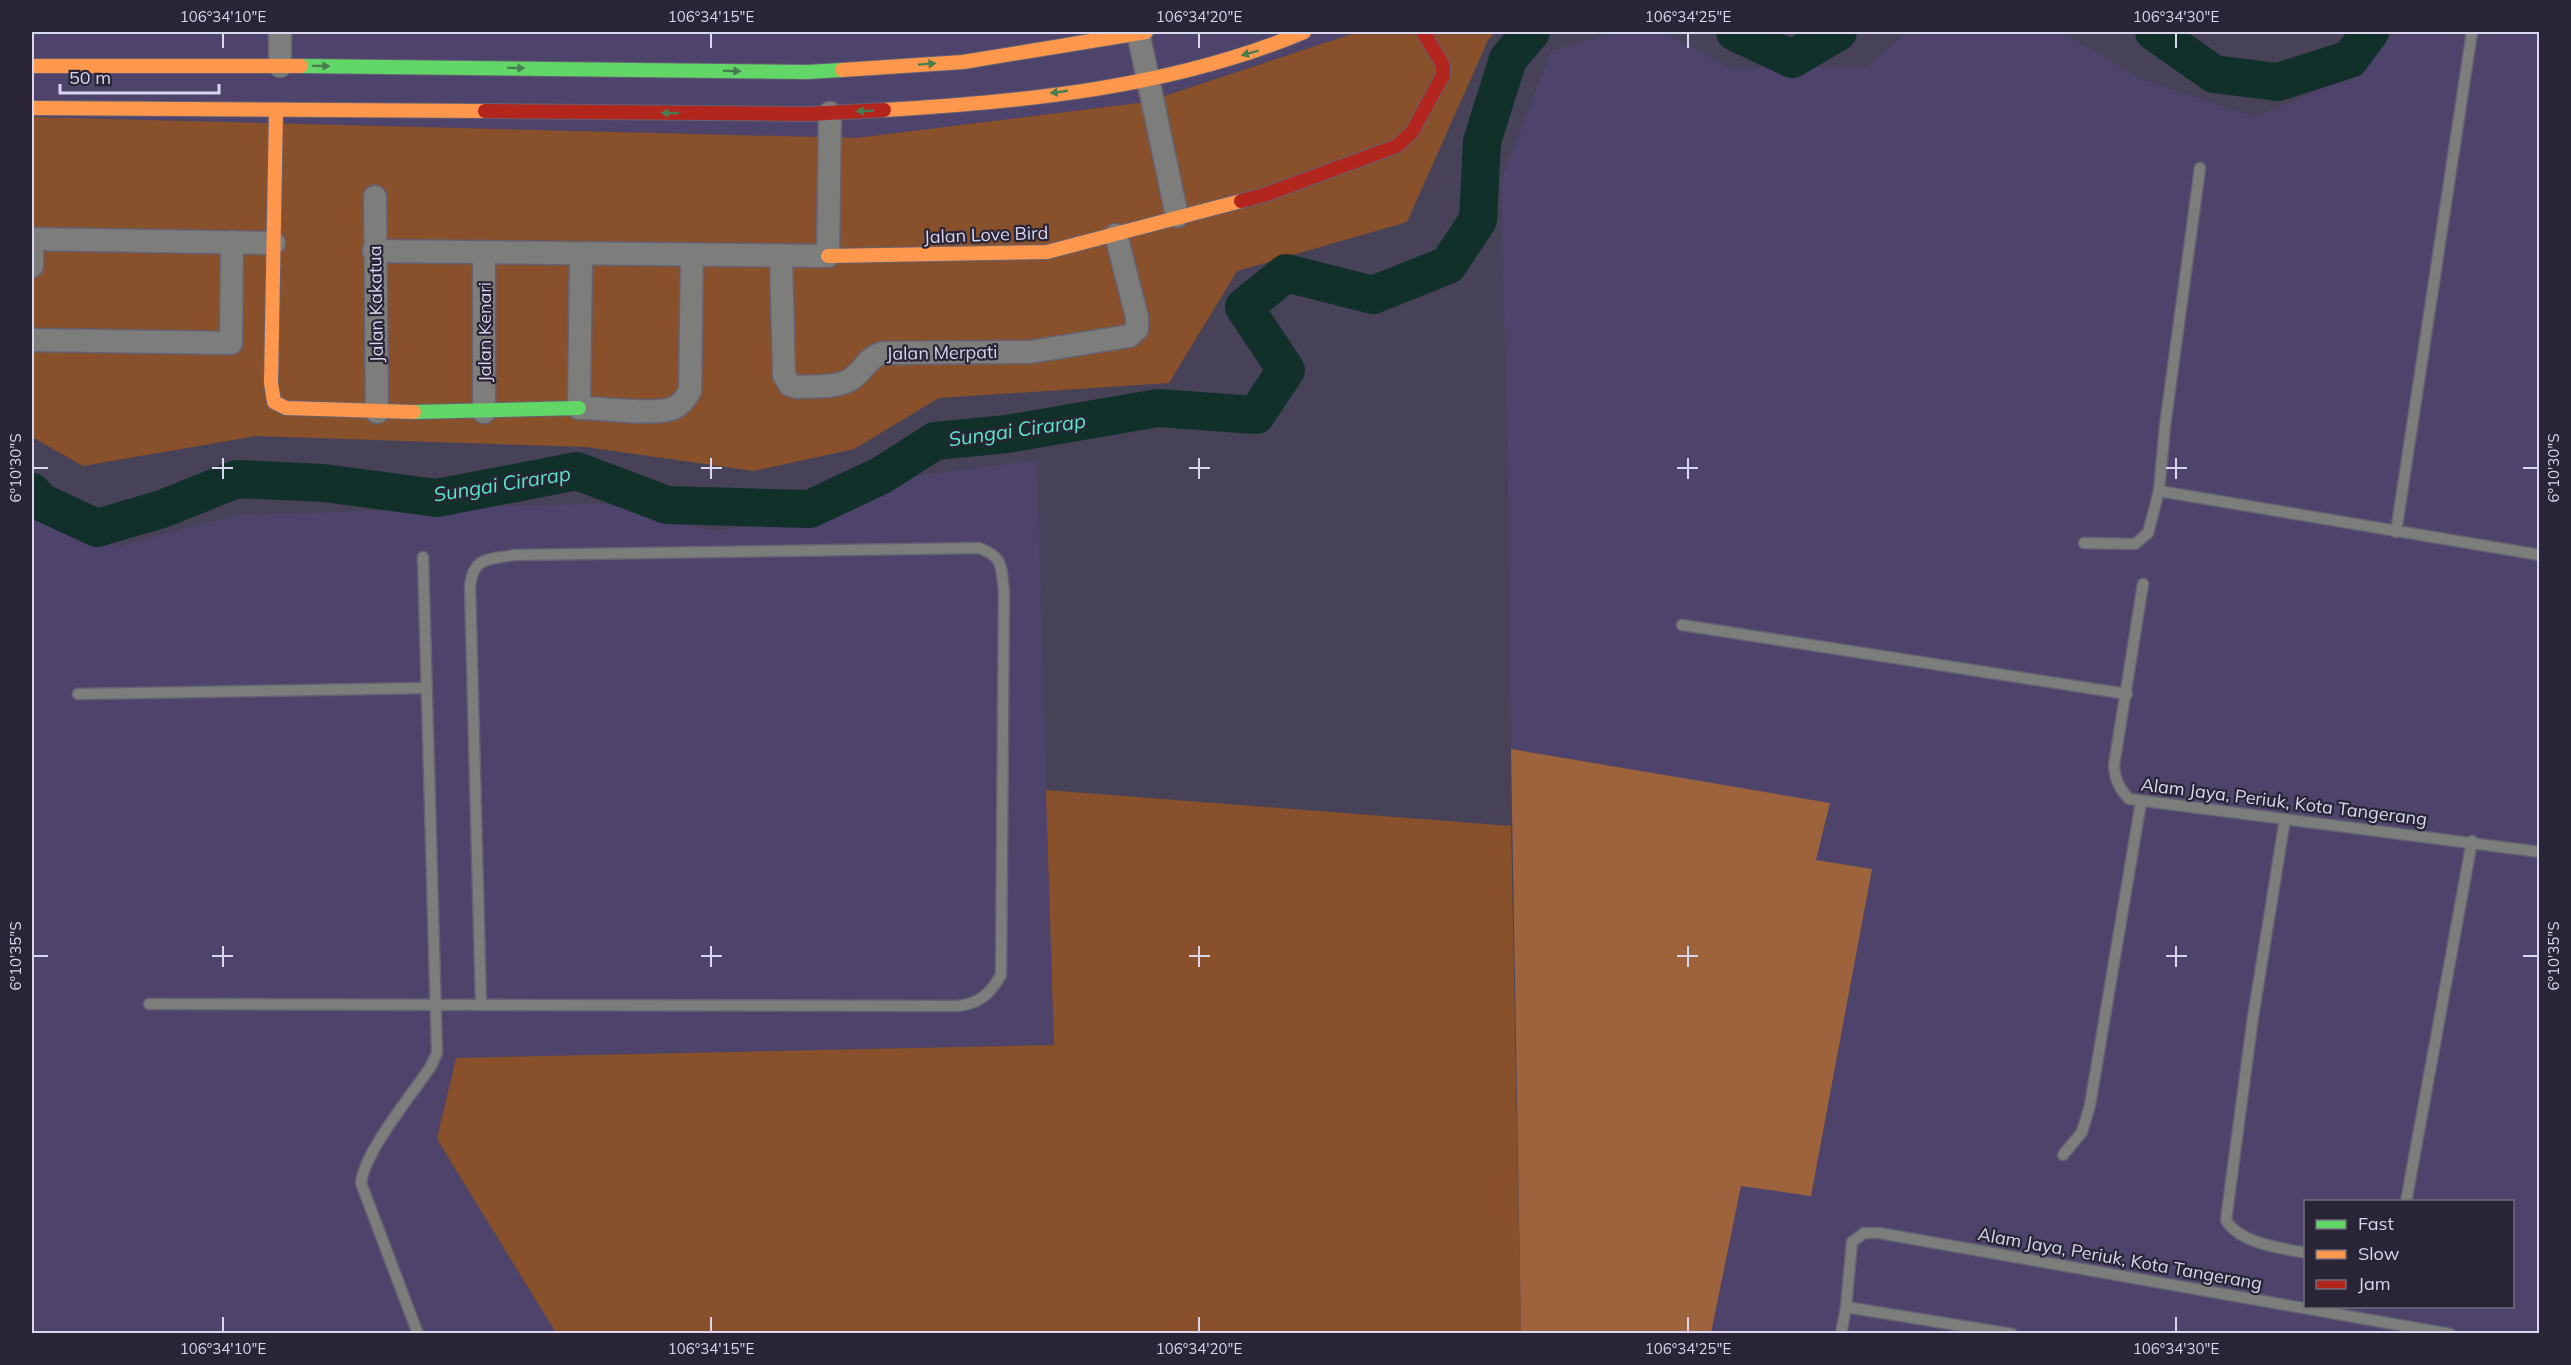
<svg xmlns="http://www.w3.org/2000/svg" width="2571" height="1365" font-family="Mulish,sans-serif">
	<rect width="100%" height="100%" fill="#474257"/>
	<g fill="#4d436b" fill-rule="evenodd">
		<polygon points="32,32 1358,32 1146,102 856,138 32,117"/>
		<path d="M 1615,32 L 1665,32 L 1729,68 L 1868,67 L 1906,32 L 2061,32 L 2141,79 L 2255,117 L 2347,78 L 2395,32 L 2539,32 L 2539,1333 L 1711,1333 L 1741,1185 L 1811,1195 L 1816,860 L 1830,804 L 1511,749 L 1508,469 L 1501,181 L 1551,51 ZM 2306,1202 L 2512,1202 L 2512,1306 L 2306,1306 Z"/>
		<polygon points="1037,460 1054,1045 456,1058 437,1139 556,1333 32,1333 32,514 120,546 235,515 611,503 713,531 850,512 907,477"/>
	</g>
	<g fill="#88512b">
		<polygon points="1358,32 1495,32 1488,40 1407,222 1237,271 1169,383 939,398 854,449 754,471 586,447 256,436 83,466 32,437 32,117 856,138 1146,102"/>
		<polygon points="1046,790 1511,826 1521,1333 556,1333 437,1139 456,1058 1054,1045"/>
	</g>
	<polygon fill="#9d633d" points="1511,749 1830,803 1816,860 1872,869 1811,1196 1741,1186 1711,1333 1521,1333"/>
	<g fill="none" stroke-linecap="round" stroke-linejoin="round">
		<g stroke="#11302a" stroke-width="38">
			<polyline points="1735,32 1792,59 1838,32"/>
			<polyline points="2154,32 2214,74 2278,82 2350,59 2370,32"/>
			<polyline points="32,492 41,502 97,528 162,509 237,479 324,483 437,498 577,471 667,505 810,509 882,475 935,441 1007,434 1158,408 1256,415 1286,370 1244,307 1286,273 1373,295 1448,265 1478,220 1482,142 1508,59 1531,32"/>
		</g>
		<g stroke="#656173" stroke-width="13">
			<g id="lane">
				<polyline points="2159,491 2540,555"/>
				<polyline points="2396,532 2472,32"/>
				<polyline points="2084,543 2135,544 2148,533 2159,491 2165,426 2200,168"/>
				<path d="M 2143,584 L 2114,765 C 2115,780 2119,788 2129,799 L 2540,852"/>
				<polyline points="1682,625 2127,694"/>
				<polyline points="78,694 426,688"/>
				<path d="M 2285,819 L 2253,1017 L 2226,1220 C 2239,1243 2280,1248 2306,1253"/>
				<path d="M 149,1004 L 957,1006 C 979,1004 990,994 1001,975 L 1004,591 C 1001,567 1004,557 979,548 L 514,555 C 489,560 474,556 470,585 L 481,1005"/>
				<polyline points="2063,1155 2082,1132 2090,1105 2141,802"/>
				<polyline points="2406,1202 2472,841"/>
				<polyline points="1846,1307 1852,1242 1864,1233 1879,1233 2450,1334"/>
				<path d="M 418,1334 L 361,1183 C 365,1150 412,1095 431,1066 L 437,1053 L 423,557"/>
				<polyline points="1841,1334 1846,1307 2012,1334"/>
			</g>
		</g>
		<g stroke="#656173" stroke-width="25">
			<g id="street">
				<polyline points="1138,32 1177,216"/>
				<polyline points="280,66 280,32"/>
				<polyline points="375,197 377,412"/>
				<polyline points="374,251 828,256 830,113"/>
				<polyline points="484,252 484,412"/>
				<path d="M 581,255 L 579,408 C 602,408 656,416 674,408 C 682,404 686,398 690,391 L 692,255"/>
				<path d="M 781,255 L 784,375 L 790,385 L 797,387 C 812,386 836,388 850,380 C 862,373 868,356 883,353 L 1030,352 L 1129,336 L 1137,329 L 1137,317 L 1116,235"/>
				<polyline points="32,266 32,239 274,243"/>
				<polyline points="32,340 231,343 232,242"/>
			</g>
		</g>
		<g stroke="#656173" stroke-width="16">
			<g id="fast">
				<polyline points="301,66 807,72 842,70"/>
				<polyline points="414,412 579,408"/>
			</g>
		</g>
		<g stroke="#656173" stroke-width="16">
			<g id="slow">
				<polyline points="32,66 301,66"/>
				<polyline points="842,70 963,62 1146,32"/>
				<polyline points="32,108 485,111"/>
				<path d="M 884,110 C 1025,102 1173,87 1304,32"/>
				<polyline points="276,111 271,383 274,402 286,408 414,412"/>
				<polyline points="828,256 1047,252 1241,201"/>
			</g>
		</g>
		<g stroke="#656173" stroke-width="16">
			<g id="jam">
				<polyline points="485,111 808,114 884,110"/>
				<polyline points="1241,201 1264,195 1397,146 1412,132 1443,75 1443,65 1423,32"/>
			</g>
		</g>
		<use href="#lane" stroke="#7d7e7b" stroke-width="10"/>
		<use href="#street" stroke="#7d7e7b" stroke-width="22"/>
		<use href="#fast" stroke="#63d668" stroke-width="14"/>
		<use href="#slow" stroke="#ff974d" stroke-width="14"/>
		<use href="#jam" stroke="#b3261e" stroke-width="14"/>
	</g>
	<defs><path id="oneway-solid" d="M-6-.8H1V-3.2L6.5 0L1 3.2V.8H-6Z" transform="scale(1.5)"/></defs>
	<g fill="#467e4f">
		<use href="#oneway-solid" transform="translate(1250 53) rotate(165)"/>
		<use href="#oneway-solid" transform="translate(927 64) rotate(-4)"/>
		<use href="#oneway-solid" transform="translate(321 66) rotate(1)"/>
		<use href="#oneway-solid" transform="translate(516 68) rotate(1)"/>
		<use href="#oneway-solid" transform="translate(732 71) rotate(1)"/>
		<use href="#oneway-solid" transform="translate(1059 92) rotate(172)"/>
		<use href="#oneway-solid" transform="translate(865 111) rotate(177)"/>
		<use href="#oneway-solid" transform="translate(670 113) rotate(-180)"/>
	</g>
	<path fill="none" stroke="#dad6ed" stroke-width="2" d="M 223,33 L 223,48M 711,33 L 711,48M 1199,33 L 1199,48M 1688,33 L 1688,48M 2176,33 L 2176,48M 223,458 L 223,479M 711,458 L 711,479M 1199,458 L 1199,479M 1688,458 L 1688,479M 2176,458 L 2176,479M 33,468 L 48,468M 212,468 L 233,468M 701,468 L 722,468M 1189,468 L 1210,468M 1677,468 L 1698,468M 2166,468 L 2187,468M 2523,468 L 2538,468M 223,946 L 223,967M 711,946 L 711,967M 1199,946 L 1199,967M 1688,946 L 1688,967M 2176,946 L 2176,967M 33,956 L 48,956M 212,956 L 233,956M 701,956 L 722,956M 1189,956 L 1210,956M 1677,956 L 1698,956M 2166,956 L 2187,956M 2523,956 L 2538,956M 223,1317 L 223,1332M 711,1317 L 711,1332M 1199,1317 L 1199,1332M 1688,1317 L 1688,1332M 2176,1317 L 2176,1332"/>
	<g text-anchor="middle" stroke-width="4.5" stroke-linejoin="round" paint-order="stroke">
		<g font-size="18" fill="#dad6ed" stroke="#292536">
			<text transform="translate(986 235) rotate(-2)" y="6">Jalan Love Bird</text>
			<text transform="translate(376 304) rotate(-91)" y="6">Jalan Kakatua</text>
			<text transform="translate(485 332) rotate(-90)" y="6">Jalan Kenari</text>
			<text transform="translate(942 353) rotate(-1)" y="6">Jalan Merpati</text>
			<text transform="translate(2284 802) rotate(7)" y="6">Alam Jaya, Periuk, Kota Tangerang</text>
			<text transform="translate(2120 1259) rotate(10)" y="6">Alam Jaya, Periuk, Kota Tangerang</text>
		</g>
		<g font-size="20" font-style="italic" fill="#55e9c6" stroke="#292536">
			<text transform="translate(1017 430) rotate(-8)" y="7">Sungai Cirarap</text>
			<text transform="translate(502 484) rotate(-9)" y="7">Sungai Cirarap</text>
		</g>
	</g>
	<rect width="2571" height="1365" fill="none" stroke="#292536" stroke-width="66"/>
	<rect x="2304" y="1200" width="210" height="108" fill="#292536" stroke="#706c7f" stroke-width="1.5"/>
	<rect x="2316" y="1220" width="30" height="9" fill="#63d668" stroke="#706c7f" stroke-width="1.5"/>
	<text x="2358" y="1230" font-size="18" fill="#dad6ed">Fast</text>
	<rect x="2316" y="1250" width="30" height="9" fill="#ff974d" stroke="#706c7f" stroke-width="1.5"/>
	<text x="2358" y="1260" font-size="18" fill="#dad6ed">Slow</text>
	<rect x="2316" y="1280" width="30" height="9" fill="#b3261e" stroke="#706c7f" stroke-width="1.5"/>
	<text x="2358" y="1290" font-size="18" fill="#dad6ed">Jam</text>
	<path d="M60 84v9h159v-9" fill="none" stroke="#dad6ed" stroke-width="3"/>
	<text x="69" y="84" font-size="18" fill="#dad6ed" stroke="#292536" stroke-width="4.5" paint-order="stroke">50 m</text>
	<rect x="33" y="33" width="2505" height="1299" fill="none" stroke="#dad6ed" stroke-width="2"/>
	<g font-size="15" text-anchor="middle" fill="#dad6ed">
		<text x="223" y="22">106°34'10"E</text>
		<text x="711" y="22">106°34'15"E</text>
		<text x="1199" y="22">106°34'20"E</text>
		<text x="1688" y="22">106°34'25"E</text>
		<text x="2176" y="22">106°34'30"E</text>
		<text transform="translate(16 468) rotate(-90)" y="5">6°10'30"S</text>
		<text transform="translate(2554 468) rotate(-90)" y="5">6°10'30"S</text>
		<text transform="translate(16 956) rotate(-90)" y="5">6°10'35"S</text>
		<text transform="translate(2554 956) rotate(-90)" y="5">6°10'35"S</text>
		<text x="223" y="1354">106°34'10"E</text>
		<text x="711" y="1354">106°34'15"E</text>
		<text x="1199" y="1354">106°34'20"E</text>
		<text x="1688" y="1354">106°34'25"E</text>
		<text x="2176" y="1354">106°34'30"E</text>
	</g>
</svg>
